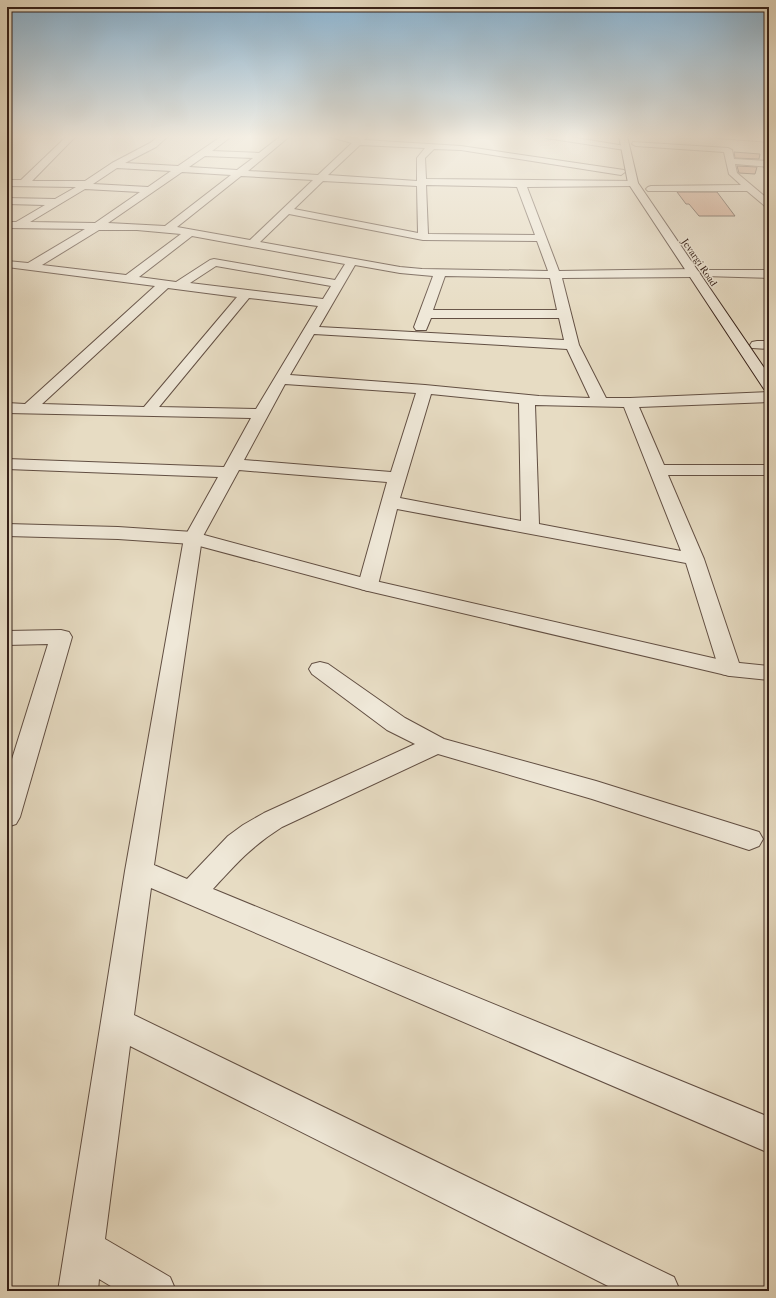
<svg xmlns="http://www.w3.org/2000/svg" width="776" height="1298" font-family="'IM FELL French Canon',serif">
	<rect width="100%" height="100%" fill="#e7dcc3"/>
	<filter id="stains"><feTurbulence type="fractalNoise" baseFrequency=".005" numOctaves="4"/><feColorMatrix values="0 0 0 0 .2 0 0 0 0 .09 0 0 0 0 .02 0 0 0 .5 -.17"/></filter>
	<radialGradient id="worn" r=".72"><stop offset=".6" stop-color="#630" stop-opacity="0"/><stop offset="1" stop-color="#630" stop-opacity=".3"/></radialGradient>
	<g fill="#d6a388" stroke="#352018">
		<polygon points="734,152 760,154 759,159 735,158"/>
		<polygon points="737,166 757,167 755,174 739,173"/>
		<polygon points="677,192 717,192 735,216 699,216 689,204 686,204"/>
	</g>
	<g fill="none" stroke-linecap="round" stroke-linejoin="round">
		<g stroke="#624f43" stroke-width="2">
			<g id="minor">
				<polygon points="7,136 13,136 7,140"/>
				<path d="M 67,136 L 76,136 L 32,181 L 85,181 L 112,163 L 150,143 L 159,136 L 168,136 L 156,147 L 125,163 L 178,166 L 222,136 L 232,136 L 212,151 L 259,153 L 281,136 L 290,136 L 248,171 L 318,175 L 352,143 L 327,136 L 343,136 L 356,139 L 359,136 L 368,136 L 364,140 L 461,146 L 624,170 L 625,172 L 621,175 L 461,150 L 434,149 L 425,158 L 426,179 L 636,181 L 638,183 L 633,186 L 527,187 L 559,271 L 694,269 L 698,271 L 700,273 L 698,275 L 694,277 L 562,278 L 579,345 L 606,398 L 630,398 L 769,392 L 769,402 L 639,407 L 664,465 L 769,465 L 769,475 L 668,475 L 704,559 L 741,669 L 738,674 L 730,676 L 722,674 L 719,669 L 686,563 L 397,509 L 378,585 L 375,589 L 368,591 L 361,589 L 358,585 L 387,482 L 239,470 L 202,538 L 154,865 L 187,879 L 228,836 L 243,825 L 264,813 L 415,744 L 387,730 L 312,674 L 309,669 L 312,664 L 320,662 L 328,664 L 405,718 L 444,739 L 596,781 L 759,832 L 763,839 L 759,846 L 749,850 L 592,799 L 438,754 L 282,827 C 252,846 237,863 213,889 L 769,1117 L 769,1153 L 151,888 L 134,1015 L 674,1277 L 680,1291 L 618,1291 L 130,1046 L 105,1239 L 170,1277 L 176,1291 L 119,1291 L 99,1279 L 98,1291 L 58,1291 L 125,871 L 184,538 L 218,477 L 7,469 L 7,459 L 224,467 L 251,418 L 7,413 L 7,403 L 25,404 L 155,286 L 7,267 L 7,261 L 28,263 L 85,229 L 7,228 L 7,222 L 16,222 L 45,205 L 7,204 L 7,198 L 55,199 L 76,187 L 7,186 L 7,180 L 21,180 ZM 360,145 L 425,148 L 417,158 L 417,181 L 328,175 ZM 205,156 L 253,158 L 237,170 L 189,167 ZM 117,168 L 171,171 L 148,187 L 93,184 ZM 182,172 L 231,175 L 165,226 L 108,223 ZM 241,176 L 313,180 L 250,240 L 177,227 ZM 323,181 L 417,186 L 418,233 L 294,209 ZM 426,185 L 517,187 L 535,235 L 428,234 ZM 85,189 L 140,192 L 95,223 L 30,222 ZM 289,214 L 423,240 L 537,241 L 548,271 L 422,269 L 400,267 L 260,242 ZM 99,230 L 137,230 L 181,234 L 126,275 L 42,265 ZM 192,236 L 345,264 L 335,280 L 214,259 L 210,260 L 176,282 L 139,277 ZM 355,265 L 400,273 L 433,276 L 414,327 L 416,330 L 426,330 L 431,318 L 559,318 L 564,340 L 319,327 ZM 216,266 L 331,286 L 323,299 L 190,283 ZM 445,276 L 550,278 L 557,310 L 433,310 ZM 168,288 L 237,297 L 144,407 L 42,404 ZM 249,298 L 318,306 L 256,409 L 159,407 ZM 314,334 L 567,349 L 590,398 L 539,396 L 425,385 L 290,375 ZM 285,384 L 416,393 L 391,472 L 244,460 ZM 431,394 L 519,403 L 521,521 L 400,498 ZM 535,405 L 624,407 L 681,551 L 539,524 Z"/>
				<polygon points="542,136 564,136 625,146 629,148 625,150 546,138"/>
				<polygon points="714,136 769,138 769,142 718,138"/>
				<polygon points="633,142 728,148 732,150 734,159 769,161 769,167 735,164 737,173 769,200 769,208 766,207 747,191 648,191 646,189 648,187 651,186 741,185 729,174 724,152 636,146 632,144"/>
				<polygon points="708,270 769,270 769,278 704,276 702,274 704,272"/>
				<polygon points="757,341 769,341 769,349 752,348 750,345 752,342"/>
				<polygon points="61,630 69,632 72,637 20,817 16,824 7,827 7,775 48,644 7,645 7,631"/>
			</g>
		</g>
		<g stroke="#624f43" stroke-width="2">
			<polygon id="tertiary" points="7,524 118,527 193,532 371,580 730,662 769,666 769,680 730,676 368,591 192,544 118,539 7,536"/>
		</g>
		<g stroke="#352018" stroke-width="2">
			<polygon id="secondary" points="619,136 627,136 638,183 769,375 769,390 764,389 762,386 628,183"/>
		</g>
		<use href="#minor" fill="#efe8d8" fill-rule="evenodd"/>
		<use href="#tertiary" fill="#efe8d8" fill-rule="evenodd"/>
		<use href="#secondary" fill="#efe8d8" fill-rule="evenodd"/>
	</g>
	<linearGradient id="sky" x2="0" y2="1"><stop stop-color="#89b6d7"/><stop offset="0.43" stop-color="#f4efe4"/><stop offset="1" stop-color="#f4efe4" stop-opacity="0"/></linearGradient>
	<rect width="776" height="318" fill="url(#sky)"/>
	<g text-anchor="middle" stroke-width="3" stroke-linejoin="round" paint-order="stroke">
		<g font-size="10" fill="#352018" stroke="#efe8d8">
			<text transform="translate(700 262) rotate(56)" y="4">Jevargi Road</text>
		</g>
	</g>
	<rect width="776" height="1298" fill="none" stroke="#e7dcc3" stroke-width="24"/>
	<rect x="8" y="8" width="760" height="1282" fill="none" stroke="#352018" stroke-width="2"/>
	<rect x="12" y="12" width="752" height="1274" fill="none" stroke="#352018"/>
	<rect width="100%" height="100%" filter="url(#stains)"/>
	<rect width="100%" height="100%" fill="url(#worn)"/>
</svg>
